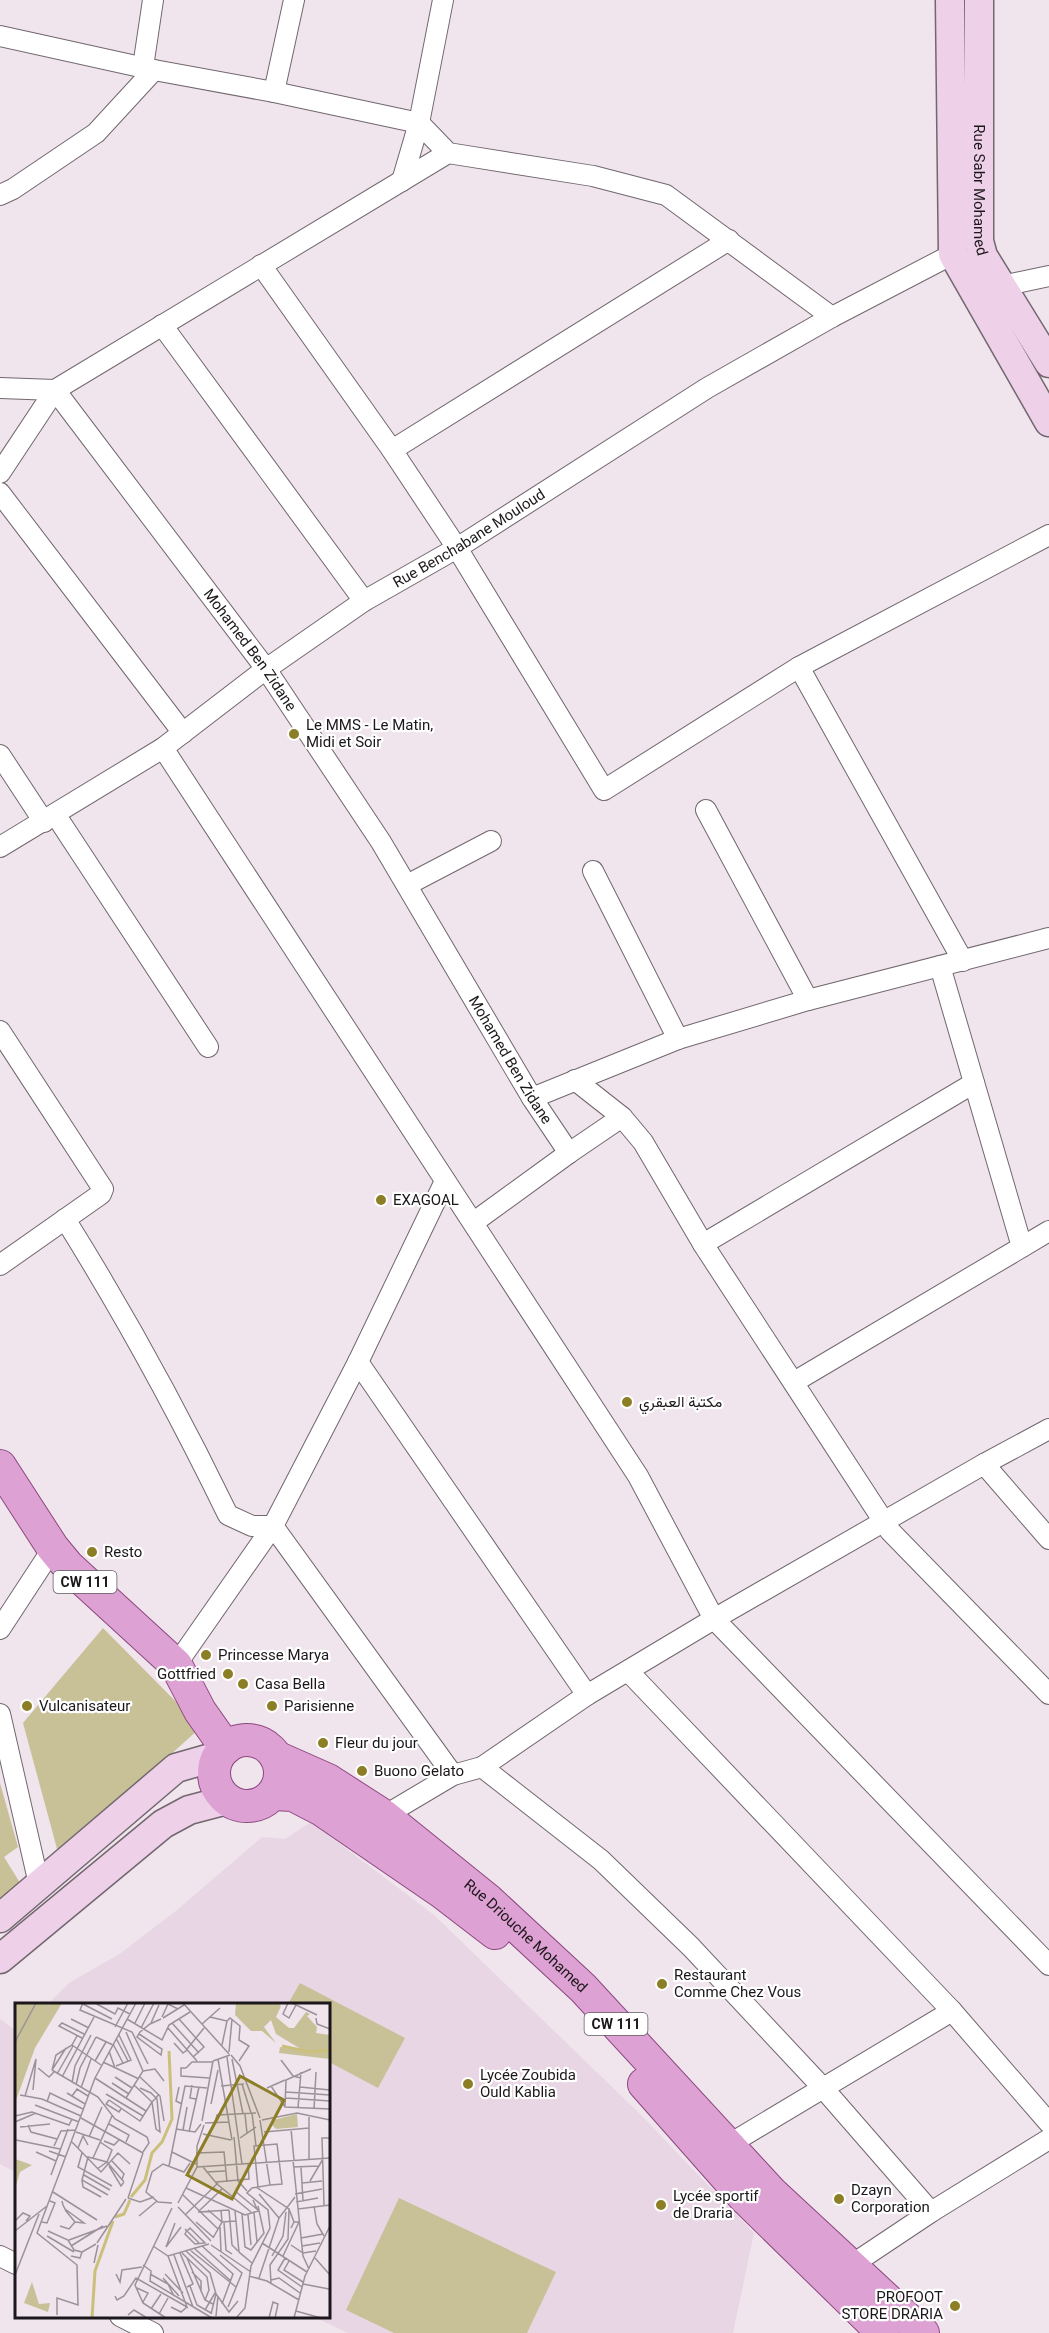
<svg xmlns="http://www.w3.org/2000/svg" width="1049" height="2333" font-family="Roboto,Vazirmatn,sans-serif">
	<rect width="100%" height="100%" fill="#f0e4ed"/>
	<g fill="#e9d6e4">
		<polygon points="311,1822 434,1915 638,2112 754,2233 733,2333 348,2333 314,2317 328,2316 328,2004 48,2004 69,1983 121,1953 177,1910 262,1837 285,1839"/>
		<polygon points="0,2019 16,2031 16,2172 0,2164"/>
	</g>
	<g fill="#c8c197">
		<polygon points="103,1628 201,1727 59,1856 23,1723"/>
		<polygon points="0,1783 18,1847 4,1857 22,1886 0,1905"/>
		<polygon points="300,1983 405,2038 378,2088 329,2062 328,2004 288,2004"/>
		<polygon points="399,2198 556,2272 527,2333 394,2333 346,2310"/>
	</g>
	<g fill="none" stroke-linecap="round" stroke-linejoin="round">
		<g stroke="#71676e" stroke-width="22">
			<g id="street">
				<polyline points="0,36 154,70 274,92 419,123 448,153 593,176 666,195 832,317"/>
				<polyline points="143,67 153,0"/>
				<polyline points="274,92 294,0"/>
				<polyline points="402,181 419,123 443,0"/>
				<polyline points="0,195 13,189 96,133 154,70"/>
				<polyline points="261,265 392,450 457,548 604,790 799,667 1049,535"/>
				<polyline points="1002,286 1049,276"/>
				<polyline points="162,325 364,601"/>
				<path id="s1" d="M 0,388 L 55,390 L 266,669 L 381,842 L 532,1098 L 569,1153"/>
				<polyline points="392,450 729,240"/>
				<polyline points="0,473 55,390 448,153"/>
				<polyline points="0,493 183,733"/>
				<polyline points="799,667 963,961"/>
				<polyline points="163,748 638,1476 714,1619 1049,1965"/>
				<polyline points="0,755 44,822"/>
				<polyline points="706,810 808,1000"/>
				<polyline points="55,814 208,1047"/>
				<path id="s2" d="M 0,847 L 163,748 L 266,669 L 364,601 L 457,548 L 707,388 L 832,317 L 953,254"/>
				<polyline points="593,871 678,1039"/>
				<polyline points="407,885 491,841"/>
				<polyline points="940,966 1022,1247"/>
				<polyline points="0,1031 103,1189 101,1194 0,1265"/>
				<polyline points="575,1080 622,1117 643,1142 703,1244 890,1531 1049,1694"/>
				<polyline points="532,1098 678,1039 808,1000 1049,938"/>
				<path d="M 65,1219 C 125,1315 179,1414 228,1515 L 252,1526 L 273,1526"/>
				<polyline points="474,1222 569,1153 622,1117"/>
				<polyline points="703,1244 974,1083"/>
				<polyline points="358,1362 587,1695"/>
				<polyline points="794,1382 1049,1231"/>
				<polyline points="984,1464 1049,1539"/>
				<polyline points="273,1526 453,1775"/>
				<polyline points="0,1629 53,1548"/>
				<polyline points="176,1665 273,1526 358,1362 445,1181"/>
				<polyline points="628,1671 952,2011 1049,2123"/>
				<polyline points="0,1714 39,1884"/>
				<polyline points="482,1767 601,1860 691,1947 823,2088 931,2212"/>
				<polyline points="384,1816 453,1775 482,1767 587,1695 714,1619 984,1464 1049,1429"/>
				<polyline points="728,2145 952,2011"/>
				<polyline points="0,2256 16,2264"/>
				<polyline points="850,2266 931,2212 1049,2139"/>
				<polyline points="120,2316 153,2333"/>
			</g>
		</g>
		<g stroke="#71676e" stroke-width="31">
			<g id="secondary">
				<polyline points="950,0 953,254 1049,422"/>
				<path id="s3" d="M 979,0 L 979,241 L 983,256 L 1049,363"/>
				<polyline points="0,1918 176,1768 218,1756"/>
				<polyline points="0,1959 163,1824 189,1810 227,1800"/>
			</g>
		</g>
		<g stroke="#8b487f" stroke-width="34">
			<g id="primary">
				<polyline points="0,1466 53,1548 68,1566 176,1665 200,1711 226,1748"/>
				<circle cx="247" cy="1773" r="33"/>
				<path id="s4" d="M 276,1757 L 328,1780 L 384,1816 L 488,1900 L 583,1988 L 772,2193 L 923,2333"/>
				<polyline points="273,1794 293,1795 322,1810 443,1893 495,1933"/>
				<polyline points="644,2084 743,2196 883,2333"/>
			</g>
		</g>
		<use href="#street" stroke="#fff" stroke-width="20"/>
		<use href="#secondary" stroke="#eed0e9" stroke-width="28"/>
		<use href="#primary" stroke="#dea1d3" stroke-width="32"/>
	</g>
	<g fill="#8c7e24" stroke="#fff" stroke-width="2">
		<circle cx="294" cy="734" r="6"/>
		<circle cx="381" cy="1200" r="6"/>
		<circle cx="627" cy="1402" r="6"/>
		<circle cx="92" cy="1552" r="6"/>
		<circle cx="206" cy="1655" r="6"/>
		<circle cx="228" cy="1674" r="6"/>
		<circle cx="243" cy="1684" r="6"/>
		<circle cx="27" cy="1706" r="6"/>
		<circle cx="272" cy="1706" r="6"/>
		<circle cx="323" cy="1743" r="6"/>
		<circle cx="362" cy="1771" r="6"/>
		<circle cx="662" cy="1984" r="6"/>
		<circle cx="468" cy="2084" r="6"/>
		<circle cx="839" cy="2199" r="6"/>
		<circle cx="661" cy="2205" r="6"/>
		<circle cx="955" cy="2306" r="6"/>
	</g>
	<g text-anchor="middle" stroke-width="4.5" stroke-linejoin="round" paint-order="stroke">
		<g fill="#fff" stroke="#5f5d5f" stroke-width="1.5">
			<rect x="53.5" y="1571" width="63" height="22" rx="4.5"/>
			<rect x="584.5" y="2013" width="63" height="22" rx="4.5"/>
		</g>
		<g font-size="14" font-weight="bold" fill="#1b171a">
			<text x="85" y="1587">CW 111</text>
			<text x="616" y="2029">CW 111</text>
		</g>
		<g font-size="15" fill="#1b171a" stroke="#fff">
			<text dy="5" stroke="none"><textPath href="#s3" startOffset="190">Rue Sabr Mohamed</textPath></text>
			<text dy="5" stroke="none"><textPath href="#s2" startOffset="562">Rue Benchabane Mouloud</textPath></text>
			<text dy="5" stroke="none"><textPath href="#s1" startOffset="380">Mohamed Ben Zidane</textPath></text>
			<text dy="5" stroke="none"><textPath href="#s1" startOffset="866">Mohamed Ben Zidane</textPath></text>
			<text dy="5" stroke="none"><textPath href="#s4" startOffset="309">Rue Driouche Mohamed</textPath></text>
		</g>
		<g font-size="15" fill="#1b171a" stroke="#fff" text-anchor="start">
			<text x="306" y="730">Le MMS - Le Matin,<tspan x="306" dy="17">Midi et Soir</tspan></text>
			<text x="393" y="1205">EXAGOAL</text>
			<text x="639" y="1407">مكتبة العبقري</text>
			<text x="104" y="1557">Resto</text>
			<text x="218" y="1660">Princesse Marya</text>
			<text x="216" y="1679" text-anchor="end">Gottfried</text>
			<text x="255" y="1689">Casa Bella</text>
			<text x="39" y="1711">Vulcanisateur</text>
			<text x="284" y="1711">Parisienne</text>
			<text x="335" y="1748">Fleur du jour</text>
			<text x="374" y="1776">Buono Gelato</text>
			<text x="674" y="1980">Restaurant<tspan x="674" dy="17">Comme Chez Vous</tspan></text>
			<text x="480" y="2080">Lycée Zoubida<tspan x="480" dy="17">Ould Kablia</tspan></text>
			<text x="851" y="2195">Dzayn<tspan x="851" dy="17">Corporation</tspan></text>
			<text x="673" y="2201">Lycée sportif<tspan x="673" dy="17">de Draria</tspan></text>
			<text x="943" y="2302" text-anchor="end">PROFOOT<tspan x="943" dy="17">STORE DRARIA</tspan></text>
		</g>
	</g>
	<g transform="translate(15 2003)">
		<rect width="315" height="315" fill="#f0e4ed"/>
		<path d="M 0,0 L 47,0 L 20,45 L 0,100 ZM 221,0 L 263,0 L 266,3 L 261,14 L 274,25 L 279,25 L 291,9 L 295,11 L 292,13 L 302,24 L 301,30 L 315,32 L 315,56 L 264,50 L 265,44 L 289,48 L 261,31 L 256,17 L 249,24 L 261,40 L 247,28 L 236,28 L 220,12 ZM 282,111 L 283,124 L 261,126 L 257,122 L 258,117 ZM 0,156 L 17,162 L 5,169 L 0,186 ZM 17,279 L 24,301 L 35,300 L 33,309 L 9,300 Z" fill="#c8c197"/>
		<path fill="none" stroke="#cbc07b" stroke-width="3" d="M 267,43 L 295,49 L 315,47M 116,194 L 130,177 L 137,150 L 147,139 L 157,116 L 154,48M 100,214 L 109,211 L 115,197M 77,315 L 80,268 L 98,218"/>
		<path fill="none" stroke="#9b9299" stroke-width="1.5" d="M 68,0 L 65,7 L 117,29 L 133,61M 80,0 L 100,11 L 103,5 L 115,11M 168,0 L 214,51M 273,0 L 268,11 L 274,15 L 281,2M 277,0 L 302,12M 68,1 L 97,16M 147,14 L 153,1 L 163,6M 195,14 L 212,18 L 207,42M 148,15 L 169,2M 301,15 L 302,21 L 315,26M 56,16 L 74,25M 112,16 L 147,37 L 154,22 L 175,9M 164,16 L 189,44 L 178,54M 212,18 L 215,15 L 225,23 L 224,37 L 234,43 L 224,58M 120,20 L 130,0M 136,20 L 144,2M 157,20 L 184,50M 187,21 L 205,5M 100,24 L 113,0M 126,25 L 139,0M 153,25 L 182,58M 124,31 L 147,46 L 146,52 L 122,34 L 125,29 L 135,21 L 146,16M 81,34 L 98,42M 67,35 L 44,23 L 47,20 L 69,31M 101,35 L 113,58M 0,39 L 21,0M 159,40 L 168,50 L 172,47M 98,41 L 108,60M 57,42 L 86,62M 172,46 L 189,25M 94,48 L 100,65M 214,49 L 217,16M 216,52 L 225,63 L 245,115M 212,54 L 227,161M 203,56 L 217,137M 217,56 L 228,111M 266,57 L 278,73 L 286,75M 80,58 L 91,39M 198,58 L 215,52M 88,59 L 124,76M 101,63 L 116,57 L 104,32M 23,65 L 34,74 L 39,69M 171,65 L 166,65 L 166,73 L 194,75M 171,65 L 177,59 L 198,59M 37,67 L 83,94 L 100,116 L 132,134 L 134,140 L 128,149M 37,67 L 41,52 L 57,42 L 62,33M 37,67 L 51,45M 128,68 L 140,66 L 149,78M 42,71 L 58,43M 47,74 L 79,14M 100,74 L 117,85M 125,74 L 145,93 L 149,118M 80,75 L 131,108M 57,80 L 60,63 L 76,32M 97,80 L 114,91M 227,81 L 236,110M 61,82 L 65,65 L 81,34M 177,82 L 175,95 L 181,96M 206,83 L 229,81M 256,83 L 270,104 L 315,106M 164,84 L 161,98 L 167,101M 285,84 L 315,87M 66,85 L 76,56M 125,85 L 136,90 L 142,96 L 145,129 L 141,126 L 137,99 L 141,95 L 144,91M 252,85 L 270,77M 271,89 L 315,92M 52,90 L 70,101M 91,91 L 128,113M 5,92 L 27,96 L 66,113M 10,93 L 21,56 L 18,87M 57,93 L 62,86 L 73,93M 111,95 L 128,68 L 111,29M 271,95 L 315,98M 94,97 L 125,118 L 137,99 L 119,82M 94,97 L 91,101 L 104,109 L 106,106M 32,99 L 35,90 L 68,106M 196,101 L 203,67M 20,102 L 64,119M 270,103 L 271,77 L 296,66M 283,105 L 286,69M 299,106 L 301,69M 237,110 L 241,143M 230,111 L 232,130M 294,112 L 294,156M 0,113 L 17,109 L 54,122 L 57,116M 66,115 L 128,150M 247,117 L 282,110 L 315,117M 187,118 L 198,58M 0,119 L 21,110M 190,120 L 214,119M 200,120 L 202,112 L 241,110M 94,121 L 114,132 L 111,139M 13,122 L 16,129 L 42,136M 5,124 L 35,121M 161,126 L 180,129 L 186,121M 276,126 L 279,157M 168,127 L 172,104M 61,129 L 85,137M 174,129 L 184,84M 249,129 L 294,125M 188,131 L 216,137M 74,134 L 87,104M 219,134 L 223,178 L 232,188M 225,135 L 241,124M 1,137 L 45,146M 89,138 L 99,142 L 105,136M 57,139 L 86,169 L 103,150 L 115,161M 39,143 L 46,128 L 61,127M 63,145 L 68,133 L 73,142M 34,148 L 51,154M 21,149 L 41,158M 157,149 L 181,161M 67,150 L 63,164 L 97,183M 181,150 L 209,149 L 212,179M 78,155 L 97,113M 278,157 L 288,253 L 294,266M 97,158 L 109,171 L 107,176M 94,163 L 106,183 L 109,179M 154,163 L 170,83 L 192,85M 182,164 L 315,155M 188,164 L 202,181 L 236,209M 278,164 L 304,163M 286,164 L 288,198M 82,166 L 92,159 L 97,147 L 85,139M 191,169 L 210,168M 36,172 L 53,126M 69,172 L 95,187M 67,177 L 68,184 L 86,194M 295,178 L 308,156M 201,179 L 234,176 L 233,160M 287,180 L 307,178M 241,184 L 274,206 L 273,236 L 255,262 L 256,280M 243,184 L 239,143 L 262,141 L 267,181 L 255,182M 171,185 L 230,212 L 243,208 L 238,197M 220,188 L 243,207M 38,189 L 82,217M 244,191 L 264,215M 280,191 L 307,186M 93,192 L 67,177 L 73,154 L 92,159 L 109,179M 168,192 L 203,226M 113,195 L 128,150M 113,195 L 125,199 L 139,194M 47,198 L 48,202 L 51,208 L 60,219 L 69,220 L 50,206M 281,199 L 303,195M 157,200 L 143,199 L 131,189 L 137,169 L 148,161 L 169,169 L 175,160M 163,200 L 182,164 L 182,143 L 189,122M 309,202 L 307,135 L 315,135M 299,203 L 302,221 L 309,233M 163,204 L 196,238M 274,206 L 279,219 L 276,225M 283,206 L 315,202M 193,207 L 207,219 L 221,218M 214,207 L 217,242 L 223,248M 184,208 L 207,186M 220,208 L 224,249 L 237,260M 183,209 L 214,207M 239,210 L 242,239M 171,211 L 203,180M 227,211 L 230,244 L 236,247 L 249,230 L 243,203M 233,212 L 236,242M 124,213 L 142,198M 0,218 L 8,210 L 15,213 L 11,218M 27,219 L 32,220 L 40,200 L 35,198M 181,219 L 198,234M 209,219 L 211,247 L 217,251M 160,220 L 151,244 L 166,224M 45,223 L 54,226 L 60,219M 205,224 L 206,249M 170,226 L 184,240M 172,227 L 170,231 L 180,241 L 190,240 L 175,225 L 172,228M 0,228 L 32,203M 33,228 L 53,237 L 59,247 L 67,249M 32,233 L 59,249M 198,235 L 207,219 L 206,207M 286,235 L 308,231M 54,237 L 92,223M 82,240 L 111,196M 247,240 L 292,269M 196,242 L 236,269M 276,242 L 288,250 L 301,248M 56,243 L 88,223M 138,243 L 153,253 L 194,241M 187,243 L 218,271 L 207,301M 287,243 L 305,240M 180,246 L 216,278M 175,247 L 221,284M 171,248 L 195,270 L 201,291 L 214,309 L 223,298M 165,250 L 178,281 L 172,284M 167,250 L 192,274 L 194,287 L 190,297M 159,252 L 178,304M 205,252 L 227,270 L 213,304M 56,253 L 65,255 L 67,249 L 81,241M 257,253 L 268,233 L 271,209M 268,253 L 284,219 L 279,219M 172,255 L 190,297 L 198,301M 270,255 L 263,267 L 287,284M 300,255 L 315,272M 274,258 L 269,267 L 288,279M 79,260 L 83,242M 128,262 L 136,268 L 135,278 L 197,315M 177,269 L 186,278 L 186,289M 101,271 L 105,279 L 107,267 L 127,264M 135,271 L 153,281 L 159,293M 150,271 L 168,290M 0,272 L 24,211M 234,273 L 252,278 L 284,297M 148,275 L 164,293M 244,275 L 264,215 L 280,194M 256,277 L 264,275 L 285,290M 288,281 L 314,286M 175,283 L 182,302 L 196,310M 122,285 L 133,290 L 128,299M 100,293 L 102,297 L 109,293 L 121,275 L 172,304 L 153,253M 156,304 L 166,309 L 172,304M 136,306 L 146,291M 190,307 L 200,290M 281,308 L 306,315M 144,311 L 153,295M 196,311 L 201,291M 42,312 L 42,295 L 63,302 L 62,262 L 22,230 L 80,75 L 121,0M 113,312 L 119,307 L 132,315M 201,313 L 203,293M 151,315 L 128,300 L 120,282 L 157,205M 221,315 L 230,305 L 236,263 L 255,225 L 253,207 L 232,190 L 237,185 L 255,182 L 245,117M 254,315 L 258,299 L 263,301 L 260,315M 279,315 L 290,273 L 315,223"/>
		<path fill="#8c7e24" fill-opacity="0.15" stroke="#8c7e24" stroke-width="3" d="M 225,73 L 269,97 L 217,196 L 172,172 Z"/>
		<rect width="315" height="315" fill="none" stroke="#1b171a" stroke-width="3"/>
	</g>
</svg>
